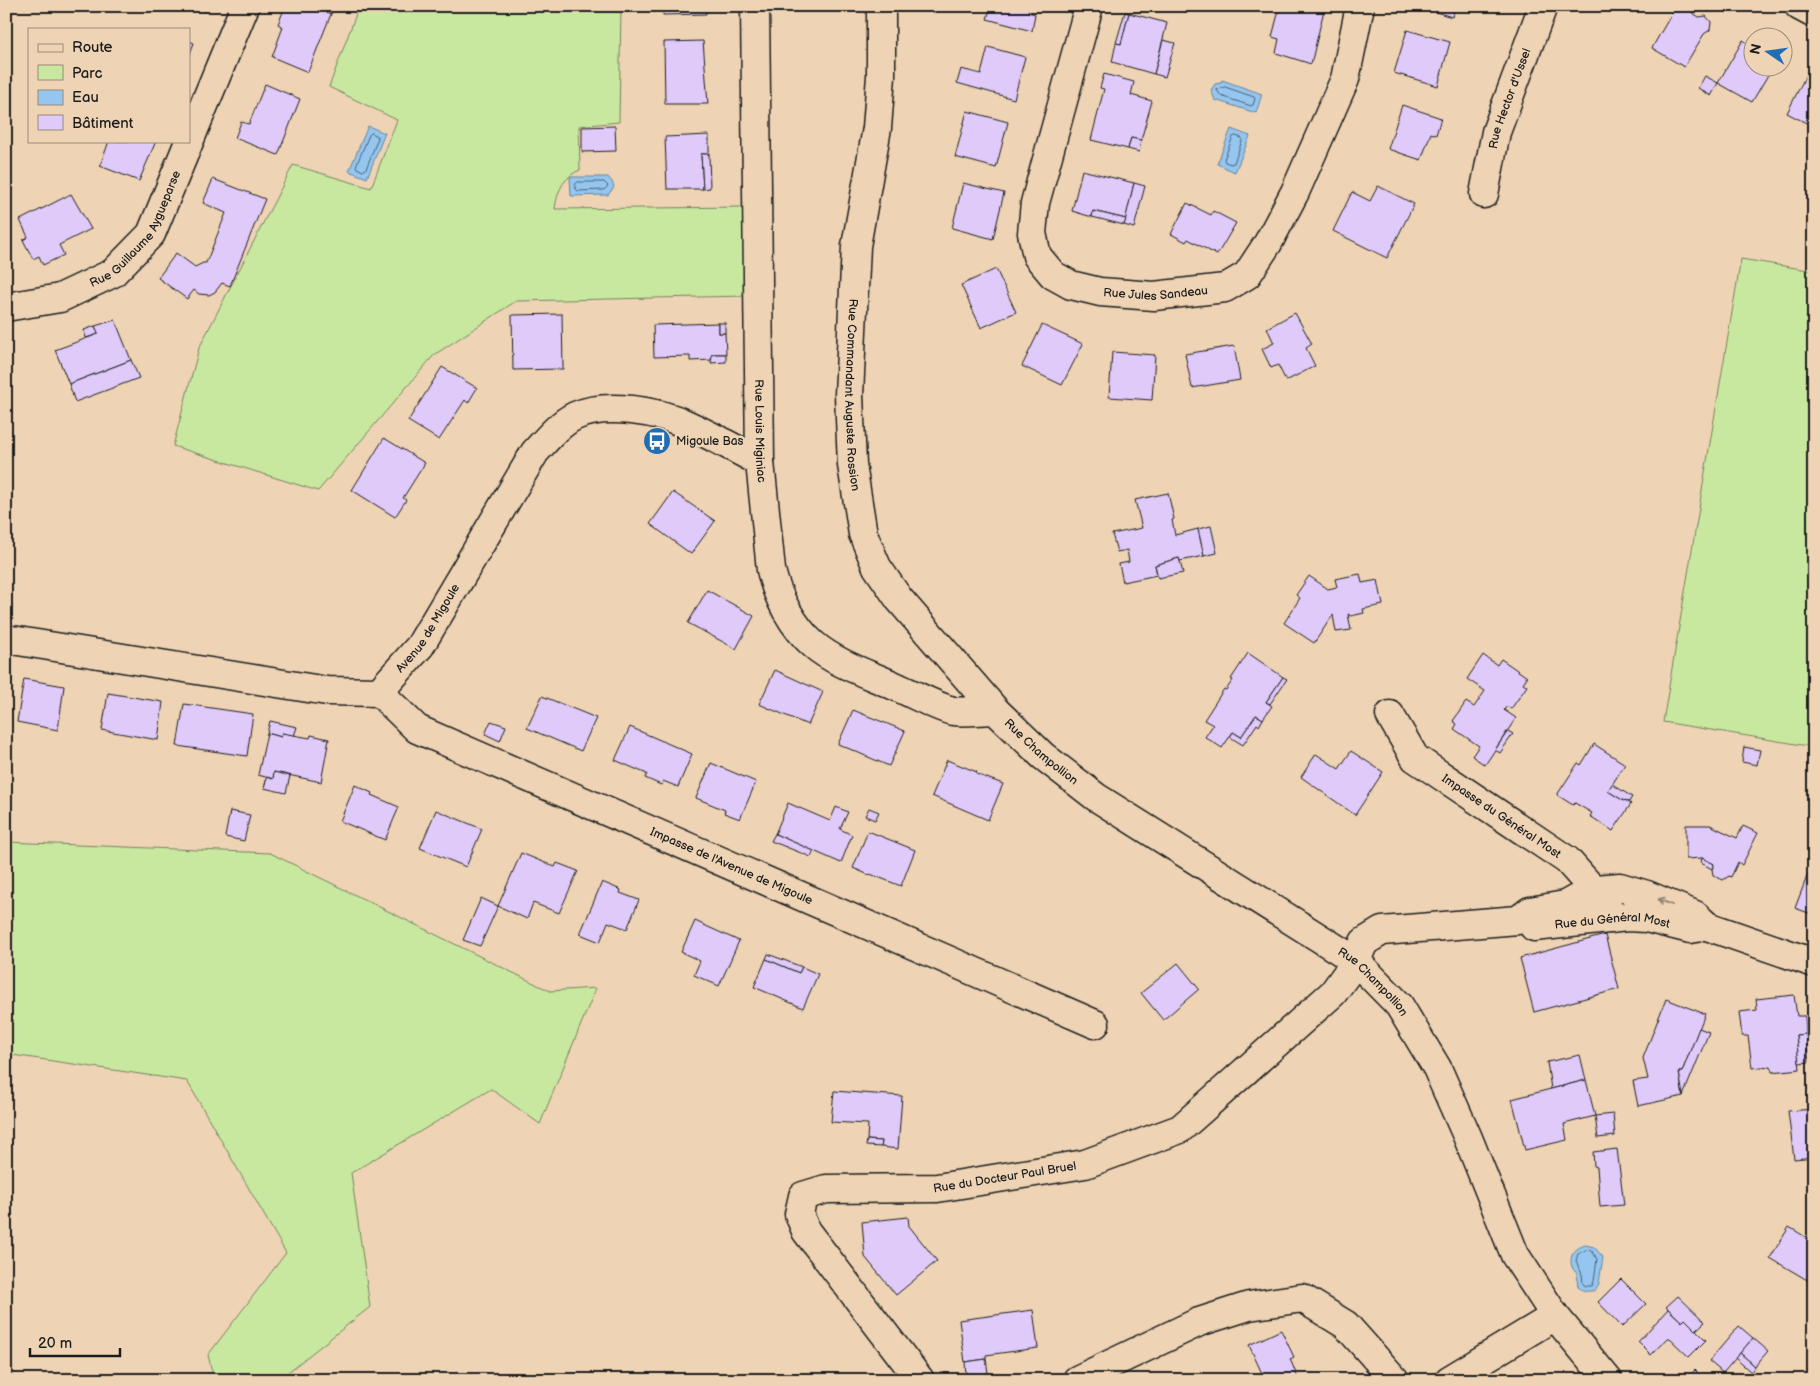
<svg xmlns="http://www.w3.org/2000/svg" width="1820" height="1386" font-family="'Balsamiq Sans',sans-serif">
	<rect width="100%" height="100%" fill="#eed4b5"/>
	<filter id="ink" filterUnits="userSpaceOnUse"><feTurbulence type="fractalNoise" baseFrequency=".02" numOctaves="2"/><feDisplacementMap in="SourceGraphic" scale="10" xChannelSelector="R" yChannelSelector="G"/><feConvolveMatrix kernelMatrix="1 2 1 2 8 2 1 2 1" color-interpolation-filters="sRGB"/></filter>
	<g filter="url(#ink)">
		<g fill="#c9e89f" stroke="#72825e">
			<path d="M 359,6 L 621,6 L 619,122 L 579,126 L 580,170 C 563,177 557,192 555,209 L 744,207 L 746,296 L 516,301 L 434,355 L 318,491 L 173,446 L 199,348 L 293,165 L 371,188 L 397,120 L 329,87 Z"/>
			<polygon points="1741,259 1814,271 1814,747 1663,722"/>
			<polygon points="6,842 270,853 550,991 596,988 540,1124 491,1089 351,1173 370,1307 278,1380 214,1380 208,1355 286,1253 187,1081 6,1054"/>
		</g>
		<g fill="#94c6f0" stroke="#64829b">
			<polygon points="1222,80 1262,94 1256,113 1215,100 1211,90 1215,84 1221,83"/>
			<polygon points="368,126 385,133 367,178 349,171"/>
			<polygon points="1231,129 1250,136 1235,172 1217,164"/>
			<polygon points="570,177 608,177 612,182 614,187 608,195 571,196"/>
			<path d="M 1586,1245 L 1594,1247 L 1603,1257 L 1599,1283 L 1596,1290 C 1588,1292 1584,1292 1578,1287 C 1577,1283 1578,1278 1577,1274 C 1576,1272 1573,1270 1572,1267 C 1568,1255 1576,1247 1586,1245 Z"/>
		</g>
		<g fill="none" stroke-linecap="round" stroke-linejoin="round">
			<g stroke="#4c6071" stroke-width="1">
				<polygon points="1225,87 1254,97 1255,99 1253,105 1251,106 1221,96 1217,90"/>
				<polygon points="372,133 377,136 378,138 366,169 363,171 357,168 356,166 369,135"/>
				<polygon points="1236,136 1242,138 1242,141 1234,163 1231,164 1225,162 1224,159 1233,137"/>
				<polygon points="578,182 604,182 608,186 604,190 578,191 576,189 575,185"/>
				<polygon points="1586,1250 1592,1251 1597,1259 1594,1281 1592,1286 1586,1286 1583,1284 1582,1274 1576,1261 1578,1254"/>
			</g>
		</g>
		<g fill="#dfcafa" stroke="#1c1c1c">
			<polygon points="192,6 208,6 206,12"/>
			<polygon points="292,6 312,6 331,14 308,72 272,57 283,27 278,24 285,7 291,9"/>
			<polygon points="312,6 334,6 331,14"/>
			<polygon points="663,6 706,6 706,14 663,15"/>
			<polygon points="991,6 1029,6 1028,12 1035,14 1032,31 987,19"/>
			<polygon points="1280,6 1325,6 1311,64 1276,53 1279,39 1272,37"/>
			<polygon points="1416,6 1455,6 1452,17"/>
			<polygon points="1676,6 1682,6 1699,17 1706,16 1711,22 1710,30 1704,34 1684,67 1652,48"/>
			<polygon points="1125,12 1129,13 1121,44 1116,43"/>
			<polygon points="1129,13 1167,23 1154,74 1112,62 1116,43 1121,44"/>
			<polygon points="1407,30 1450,42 1438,86 1394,73"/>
			<polygon points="1163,40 1175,43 1165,77 1154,74"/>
			<polygon points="1743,40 1752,46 1752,68 1772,68 1752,102 1718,83"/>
			<polygon points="189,41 194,43 189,56"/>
			<polygon points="703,41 708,104 665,104 664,42"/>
			<polygon points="988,47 1025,57 1014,99 957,83 961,69 981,74"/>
			<polygon points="1104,74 1134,82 1131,95 1152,101 1141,140 1131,138 1128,149 1091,140 1104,89 1100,88"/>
			<polygon points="1806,75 1814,79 1814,127 1787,113"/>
			<polygon points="1705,76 1718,83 1711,96 1698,88"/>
			<polygon points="265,84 300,99 278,155 235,138 241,122 249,124"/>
			<polygon points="1402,105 1441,118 1436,135 1431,133 1421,160 1388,149"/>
			<polygon points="967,111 1008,122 996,168 955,157"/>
			<polygon points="615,126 616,151 582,152 582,127"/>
			<polygon points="709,135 709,154 701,154 703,189 667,189 665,137"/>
			<polygon points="1131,138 1141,140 1139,152 1128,149"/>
			<polygon points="109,141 156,141 139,181 100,166"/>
			<polygon points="701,154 709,154 710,188 703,189"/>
			<polygon points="1082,170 1134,183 1126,219 1093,211 1092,217 1072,211"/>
			<polygon points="213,179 265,199 230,286 222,283 215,292 209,295 199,294 194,290 187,299 158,278 176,253 195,267 203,263 206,263 226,213 203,203"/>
			<polygon points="963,183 1004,193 993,239 952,228"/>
			<polygon points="1134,183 1145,186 1134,228 1124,225"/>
			<polygon points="1378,186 1414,204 1387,258 1333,231 1352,192 1370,201"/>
			<polygon points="71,194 91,229 59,245 64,255 43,265 39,256 33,259 23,240 28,237 20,220"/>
			<polygon points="1187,203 1211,215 1213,211 1236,223 1217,255 1188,239 1186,242 1171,234"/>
			<polygon points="1093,211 1126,219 1124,225 1092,217"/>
			<polygon points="996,269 1016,312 981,328 961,285"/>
			<polygon points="1295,313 1312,344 1306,348 1315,366 1286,381 1278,365 1271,368 1262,349 1274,343 1267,328"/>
			<polygon points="562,314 563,369 513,370 512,315"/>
			<polygon points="115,320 131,360 69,384 55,350 98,334 95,326"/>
			<polygon points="719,323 719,333 725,333 726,354 712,354 712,360 690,361 690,356 654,357 653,325"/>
			<rect x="719" y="323" width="6" height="10"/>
			<polygon points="1042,325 1083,344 1062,385 1022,366"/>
			<polygon points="95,326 98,334 86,338 84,330"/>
			<polygon points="1234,346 1240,380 1192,388 1185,354"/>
			<polygon points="1112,352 1155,355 1152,400 1109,397"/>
			<polygon points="712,354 726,354 726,362 711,363"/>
			<polygon points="131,360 139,378 75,402 69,384"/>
			<polygon points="442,367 477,388 468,403 465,400 439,440 408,421"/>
			<polygon points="384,438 425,463 403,498 406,500 395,517 352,490"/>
			<polygon points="673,492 715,521 691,554 650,524"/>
			<polygon points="1168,493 1174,519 1172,520 1175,535 1198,529 1204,556 1180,561 1179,558 1155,565 1157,575 1123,582 1119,564 1129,562 1127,550 1117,552 1112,534 1142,528 1135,500"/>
			<polygon points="1211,526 1217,553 1204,556 1198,529"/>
			<polygon points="1179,558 1183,573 1158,578 1155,565"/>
			<polygon points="1360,574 1362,583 1378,580 1383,605 1363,609 1364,613 1351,616 1348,614 1351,630 1336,632 1333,615 1314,643 1284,623 1300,598 1296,595 1309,576 1328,589 1337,587 1335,579"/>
			<polygon points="707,590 754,616 736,649 688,623"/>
			<polygon points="1248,653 1283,677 1266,702 1272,706 1263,719 1256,715 1241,737 1233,732 1222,748 1205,737 1213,725 1204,720 1224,689 1226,690 1233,680 1231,679"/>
			<polygon points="1483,655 1497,665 1501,659 1527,677 1523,683 1527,686 1511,709 1507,706 1504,710 1516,718 1485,765 1472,756 1479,746 1454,729 1457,724 1453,721 1466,702 1474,707 1485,691 1467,679"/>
			<polygon points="775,670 823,692 808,725 759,704"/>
			<polygon points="1283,677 1287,679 1270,704 1266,702"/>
			<polygon points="24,679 64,686 58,730 17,722"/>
			<polygon points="108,693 163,702 158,740 102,730"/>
			<polygon points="542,696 596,718 581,751 527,728"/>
			<polygon points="184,704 253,714 247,756 177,746"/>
			<polygon points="853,710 905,731 889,766 838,744"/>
			<polygon points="1256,715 1263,719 1259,726 1257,724 1243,745 1230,737 1233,732 1241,737"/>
			<polygon points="270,721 297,727 294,736 282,733 281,737 267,733"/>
			<polygon points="491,721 506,726 500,741 485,734"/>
			<polygon points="630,727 692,754 678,787 663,781 661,785 645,778 647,774 615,760"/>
			<polygon points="1508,731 1513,734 1500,753 1495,750"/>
			<polygon points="267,733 281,737 282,733 310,738 311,735 329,739 321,782 274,772 273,779 258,775"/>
			<polygon points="1594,744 1625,764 1608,791 1624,801 1625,800 1631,804 1613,831 1590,816 1592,813 1575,803 1573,805 1557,795 1578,763 1581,765"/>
			<polygon points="1744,747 1760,750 1757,765 1742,762"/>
			<polygon points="1351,751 1383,772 1355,815 1301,777 1316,754 1339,769"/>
			<polygon points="947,760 977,772 976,774 1003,784 988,820 932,796"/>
			<polygon points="711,763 756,782 740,819 724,813 725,810 696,798"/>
			<polygon points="274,772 290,776 286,793 264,788 267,777 273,779"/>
			<polygon points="1612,784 1632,797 1629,802 1625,800 1624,801 1608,791"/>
			<polygon points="355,785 372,793 371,795 399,807 385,840 340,821"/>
			<polygon points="788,803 830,821 836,807 848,812 840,829 852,835 841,863 775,834"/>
			<polygon points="869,808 879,812 875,820 865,816"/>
			<polygon points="436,810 482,829 466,867 420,848"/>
			<polygon points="230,811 250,815 244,841 225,837"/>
			<polygon points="1686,825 1710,825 1737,838 1743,826 1758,833 1742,865 1738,862 1731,877 1729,876 1723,880 1713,875 1712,869 1714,864 1702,858 1686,859"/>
			<polygon points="868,831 915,850 901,886 870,874 869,875 853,868"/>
			<polygon points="775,834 814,851 811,857 771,841"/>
			<polygon points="521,853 555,867 557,863 578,871 559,913 533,903 527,919 498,906"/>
			<polygon points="1702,858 1714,864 1712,869 1701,863"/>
			<polygon points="1814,858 1814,915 1795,908"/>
			<polygon points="602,882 621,890 620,893 639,900 627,929 608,922 600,942 580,934"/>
			<polygon points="481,898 498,906 480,946 463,940"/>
			<polygon points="695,921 739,941 719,986 694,975 700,961 681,952"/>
			<polygon points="1605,935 1619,989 1534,1012 1520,958"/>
			<polygon points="768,954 802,967 799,973 766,959"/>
			<polygon points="766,959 799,973 802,967 818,974 803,1008 754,987"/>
			<polygon points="1178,963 1199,989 1163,1020 1141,993"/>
			<polygon points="1794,995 1797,1016 1805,1016 1806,1034 1796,1035 1800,1069 1772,1072 1771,1066 1752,1068 1748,1036 1742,1036 1739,1012 1757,1010 1756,999"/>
			<polygon points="1666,999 1705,1014 1682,1072 1679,1072 1683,1096 1638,1106 1633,1081 1648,1079 1643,1058"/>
			<polygon points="1699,1028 1709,1032 1683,1096 1679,1072 1682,1072"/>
			<polygon points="1806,1034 1809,1062 1799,1063 1796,1035"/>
			<polygon points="1580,1055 1586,1080 1551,1089 1547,1062"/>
			<polygon points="1586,1080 1595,1116 1564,1124 1567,1140 1525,1150 1512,1099"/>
			<polygon points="834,1091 902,1096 898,1149 881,1147 882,1141 867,1140 868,1124 831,1122"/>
			<polygon points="1814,1109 1814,1157 1794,1159 1788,1111"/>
			<polygon points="1613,1114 1615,1136 1598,1138 1595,1116"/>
			<polygon points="867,1140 882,1141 881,1147 866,1146"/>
			<polygon points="1617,1149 1624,1205 1600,1207 1597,1167 1594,1166 1593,1152"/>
			<polygon points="908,1217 909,1226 937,1261 896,1295 865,1257 862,1222"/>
			<polygon points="1789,1227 1814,1242 1814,1284 1770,1258"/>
			<polygon points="1621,1279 1646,1304 1622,1327 1598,1302"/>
			<polygon points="1678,1296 1705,1322 1696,1330 1685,1319 1682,1322 1666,1307"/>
			<polygon points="1668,1309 1682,1322 1685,1319 1706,1340 1689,1357 1668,1337 1651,1355 1638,1342"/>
			<polygon points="1033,1310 1038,1348 986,1355 986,1359 965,1362 959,1320"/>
			<polygon points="1739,1326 1753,1338 1723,1373 1709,1361"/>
			<polygon points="1281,1330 1294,1357 1290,1359 1298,1378 1302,1377 1304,1380 1265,1380 1249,1345"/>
			<polygon points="1753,1338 1768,1351 1755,1366 1740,1353"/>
			<polygon points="1740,1353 1755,1366 1751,1372 1735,1358"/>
			<polygon points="986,1359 988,1373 966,1376 965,1362"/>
			<polygon points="1695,1370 1705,1380 1685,1380"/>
		</g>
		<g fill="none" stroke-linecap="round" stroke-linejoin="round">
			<g stroke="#1c1c1c" stroke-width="31">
				<g id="minor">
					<path id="s1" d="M 755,6 L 760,462 L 771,570 C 777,597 793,627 814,645 C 836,664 871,675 897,687 C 911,693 939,708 953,711 C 966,713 982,710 995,710"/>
					<path id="s2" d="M 1089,6 L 1035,203 L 1032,233 L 1037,256 L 1053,275 L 1071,285 L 1100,292 L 1154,296 L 1225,288 L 1247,275 L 1268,243 L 1295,192 L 1345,79 L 1360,6"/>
					<polyline points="1799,6 1814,14"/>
					<path id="s3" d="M 1484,194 L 1496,132 L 1543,6"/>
					<path id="s4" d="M 6,307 L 60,298 L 113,273 L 151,234 L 245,6"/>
					<path id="s5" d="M 6,639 L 327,691 L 379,692 L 420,646 L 535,452 C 547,439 559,424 575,416 C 605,402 659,411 688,425 C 712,436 736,449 760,462"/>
					<path id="s6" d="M 379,692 L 417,729 L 1095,1024"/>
					<path id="s7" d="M 1390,715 L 1415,758 L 1567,860 L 1607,905 L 1611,919"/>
					<path id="s8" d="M 1534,927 L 1627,917 L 1646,918 L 1690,929 L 1696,928"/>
					<path id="s9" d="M 920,1380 L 806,1231 L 799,1214 L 803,1196 L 826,1189 L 937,1188 L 1085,1164 L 1180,1129 L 1333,993 L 1356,961 L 1364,942 L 1382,931 L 1518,920 L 1530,911 L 1565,905 L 1594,889 L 1620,887 L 1647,895 L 1695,915 L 1707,926 L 1814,963"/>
					<polyline points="1077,1380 1199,1322 1249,1306 1302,1298 1346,1325 1395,1380"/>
					<polyline points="1449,1380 1555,1316"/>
				</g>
			</g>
			<g stroke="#1c1c1c" stroke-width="31">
				<g id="tertiary">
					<path id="s10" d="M 881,6 L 881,76 L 877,128 L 856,246 L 849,395 L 852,465 L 863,534 L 877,567 L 899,599 L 995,710 L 1043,756 L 1096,797 L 1356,961 L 1399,1005 L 1437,1068 L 1468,1138 L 1515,1255 L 1555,1316 L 1608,1380"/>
				</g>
			</g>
			<use href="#minor" stroke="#eed4b5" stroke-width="28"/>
			<use href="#tertiary" stroke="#eed4b5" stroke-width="28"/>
		</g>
		<defs><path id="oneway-shaft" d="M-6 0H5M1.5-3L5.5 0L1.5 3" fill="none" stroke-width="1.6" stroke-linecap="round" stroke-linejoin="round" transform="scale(1.25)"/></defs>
		<use stroke="#908170" href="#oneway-shaft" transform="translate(1665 902) rotate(-157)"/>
	</g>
	<defs>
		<g id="bus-disc" transform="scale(1.4375)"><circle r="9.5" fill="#1f6fb2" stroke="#eed4b5"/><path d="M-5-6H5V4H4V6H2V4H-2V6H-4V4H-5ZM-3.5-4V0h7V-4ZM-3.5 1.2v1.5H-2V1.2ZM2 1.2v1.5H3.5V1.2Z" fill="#fff"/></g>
	</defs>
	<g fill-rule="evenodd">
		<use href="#bus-disc" x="657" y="441"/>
	</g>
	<g text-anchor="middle" stroke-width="5" stroke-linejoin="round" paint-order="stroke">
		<g font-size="12" fill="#1c1c1c" stroke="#eed4b5">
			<text dy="4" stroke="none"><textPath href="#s3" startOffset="99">Rue Hector d'Ussel</textPath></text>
			<text dy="4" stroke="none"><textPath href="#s4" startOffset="162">Rue Guillaume Aygueparse</textPath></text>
			<text dy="4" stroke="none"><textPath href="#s2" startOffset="389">Rue Jules Sandeau</textPath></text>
			<text dy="4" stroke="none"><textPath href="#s10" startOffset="391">Rue Commandant Auguste Rossion</textPath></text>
			<text dy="4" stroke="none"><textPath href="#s1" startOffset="425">Rue Louis Miginiac</textPath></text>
			<text dy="4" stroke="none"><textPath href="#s5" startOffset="458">Avenue de Migoule</textPath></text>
			<text dy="4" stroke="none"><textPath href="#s10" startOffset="815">Rue Champollion</textPath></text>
			<text dy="4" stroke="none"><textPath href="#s7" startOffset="154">Impasse du Général Most</textPath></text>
			<text dy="4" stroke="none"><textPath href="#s6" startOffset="396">Impasse de l'Avenue de Migoule</textPath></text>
			<text dy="4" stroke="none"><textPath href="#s8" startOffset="79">Rue du Général Most</textPath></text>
			<text dy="4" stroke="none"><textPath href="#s10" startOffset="1220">Rue Champollion</textPath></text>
			<text dy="4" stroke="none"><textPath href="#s9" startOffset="428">Rue du Docteur Paul Bruel</textPath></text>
		</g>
		<g font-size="12" fill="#1c1c1c" stroke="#eed4b5" text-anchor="start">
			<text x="676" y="445">Migoule Bas</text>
		</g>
	</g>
	<rect width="1820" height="1386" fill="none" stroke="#eed4b5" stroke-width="25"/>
	<rect x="12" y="12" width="1795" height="1361" fill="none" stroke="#1c1c1c" stroke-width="2" filter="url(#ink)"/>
	<rect x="28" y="28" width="162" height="115" fill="#eed4b5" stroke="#9a8a78"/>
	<rect x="38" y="44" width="25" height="8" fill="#eed4b5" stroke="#9a8a78"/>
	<text x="72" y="52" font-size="15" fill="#1c1c1c">Route</text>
	<rect x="38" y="65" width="25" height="15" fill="#c9e89f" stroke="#9a8a78"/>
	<text x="72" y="78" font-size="15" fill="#1c1c1c">Parc</text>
	<rect x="38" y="90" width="25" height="15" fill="#94c6f0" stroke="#9a8a78"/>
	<text x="72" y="102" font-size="15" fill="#1c1c1c">Eau</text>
	<rect x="38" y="115" width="25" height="15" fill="#dfcafa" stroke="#9a8a78"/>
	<text x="72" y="128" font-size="15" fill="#1c1c1c">Bâtiment</text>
	<g transform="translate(1768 52) rotate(283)"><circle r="24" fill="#eed4b5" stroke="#9a8a78"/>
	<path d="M0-4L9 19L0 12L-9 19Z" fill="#1f6fb2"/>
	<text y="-8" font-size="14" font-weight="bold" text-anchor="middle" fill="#1c1c1c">N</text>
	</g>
	<path d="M30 1348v8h90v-8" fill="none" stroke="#1c1c1c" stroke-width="2.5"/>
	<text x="38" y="1348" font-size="15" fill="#1c1c1c" stroke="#eed4b5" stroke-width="4" paint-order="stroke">20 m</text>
</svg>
